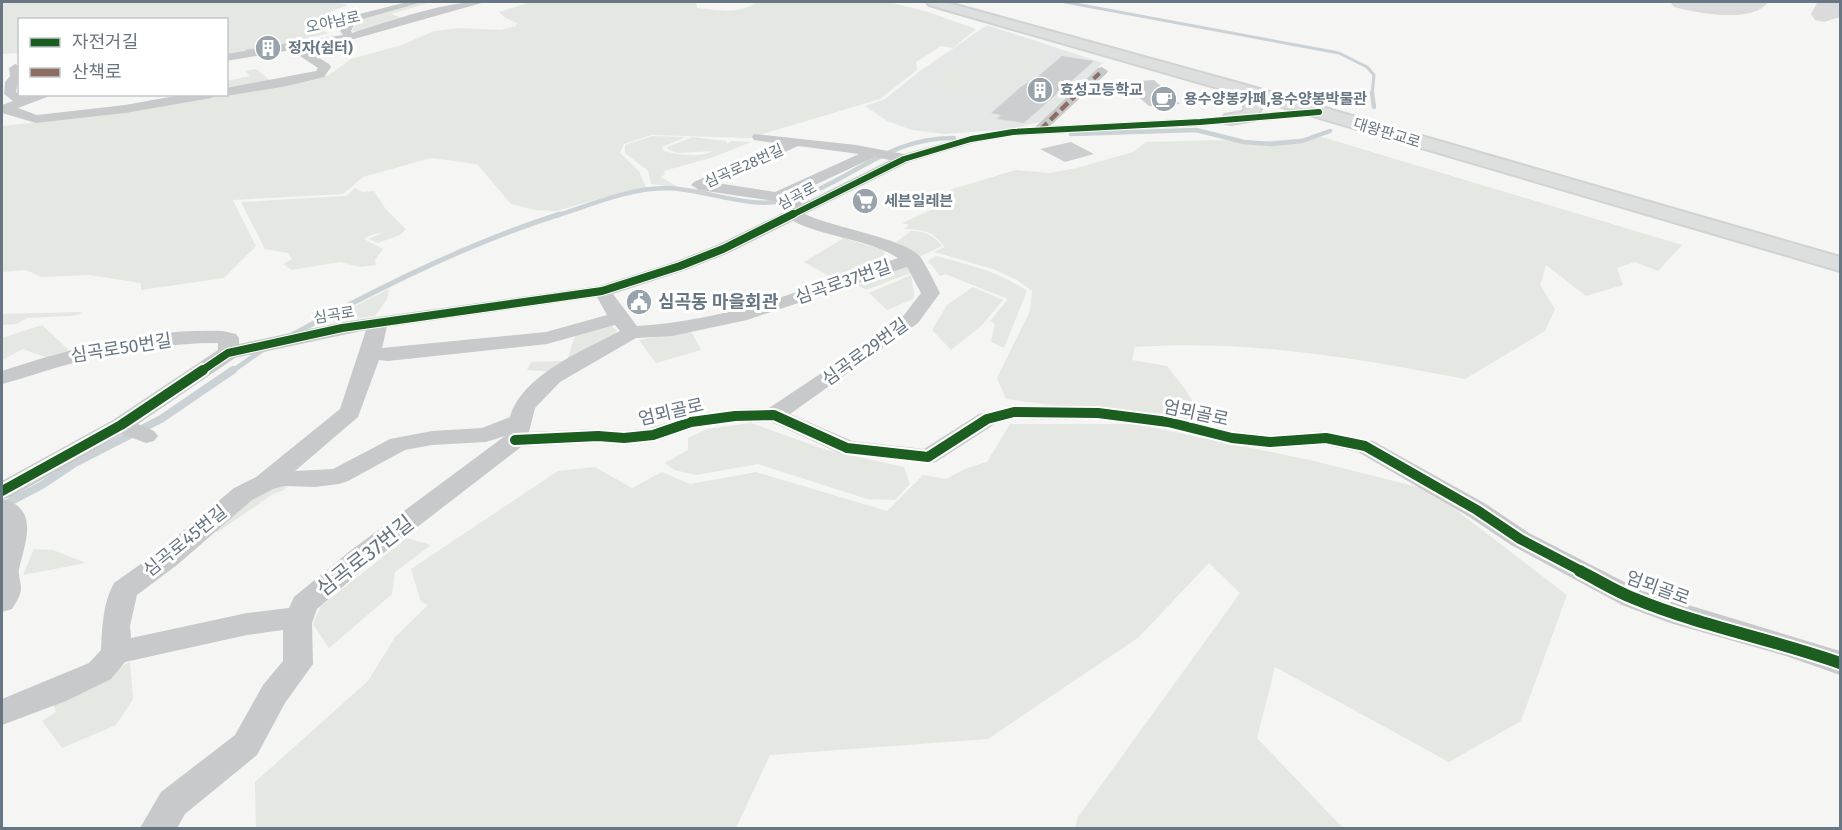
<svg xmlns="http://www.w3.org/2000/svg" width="1842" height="830" font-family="'Fira Sans','Noto Sans KR',sans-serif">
	<rect width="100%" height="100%" fill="#f5f6f4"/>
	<polygon fill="#e5e7e7" points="987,25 1103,63 1040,122 1011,129 944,134 912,130 887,121 865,106 885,99 920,71"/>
	<g fill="#e4e7e2">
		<polygon points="2,2 336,2 348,5 331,11 330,21 317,29 329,33 304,39 308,43 227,54 226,20 20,20 19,53 2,54"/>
		<polygon points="421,2 429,3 391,14 402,18 360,32 352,31 358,19"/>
		<path d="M 531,2 L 696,2 L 697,8 C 718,10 739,15 757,2 L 889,2 L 928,12 L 976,29 L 953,48 L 941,46 L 916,62 L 917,70 L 880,99 L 749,138 L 651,135 L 624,144 L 620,153 L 639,171 L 647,190 L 613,195 L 556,211 L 535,210 L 511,204 L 477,164 L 431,158 L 363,177 L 343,194 L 233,200 L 256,246 L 224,278 L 141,290 L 141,283 L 89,275 L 41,277 L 26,270 L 2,272 L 2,126 L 100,116 L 329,75 L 351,59 L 402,45 L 434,31 L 460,28 L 501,30 L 516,26 L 517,23 L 504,17 L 499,12 Z"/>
		<polygon points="1008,41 1048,47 1039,54 998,48"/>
		<polygon points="983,48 1049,58 995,100 923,88"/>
		<polygon points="256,69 270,80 227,88 227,81 250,76 245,71"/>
		<path d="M 653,136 L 686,137 L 662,147 L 664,151 C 679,155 699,158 714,151 L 678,153 L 669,150 L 667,147 L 693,137 L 726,141 L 727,144 L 719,149 L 731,141 L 751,142 L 714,157 L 664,171 L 665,174 L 661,177 L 678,187 L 651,184 L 648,171 L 625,153 L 625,145 Z"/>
		<path d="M 1322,137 L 1682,245 L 1658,271 L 1635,262 L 1617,268 L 1623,285 L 1586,296 L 1546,265 L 1540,285 L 1555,309 L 1545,331 L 1465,379 C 1356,358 1246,339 1135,347 L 1132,360 L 1167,366 L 1185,389 L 1208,426 L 1006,399 L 997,378 L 1030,311 L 1032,291 L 1017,280 L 993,269 L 934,252 L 945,247 C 931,230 925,230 904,229 L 909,225 L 902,223 L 942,205 L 952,189 L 1016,170 L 1050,173 L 1077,168 L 1133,152 L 1146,142 L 1219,140 L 1254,142 Z"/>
		<polygon points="355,188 362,192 374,191 385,208 406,229 400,235 378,243 369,239 384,232 371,235 364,239 383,249 375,260 376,265 360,267 340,262 291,270 283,264 292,259 288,253 265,249 241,202 346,196"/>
		<path d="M 911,231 C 925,231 933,235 942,246 L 919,257 L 895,243 Z"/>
		<polygon points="844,238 883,250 886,259 834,279 804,262"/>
		<path d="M 936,256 C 967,264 1000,272 1027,291 L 1004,348 L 991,342 L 995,324 L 990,321 L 1008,299 L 945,274 L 940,276 L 928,261 Z"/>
		<polygon points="905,265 910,273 866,290 857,285"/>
		<polygon points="911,275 914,295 913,299 887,310 869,293"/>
		<polygon points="973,287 1003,300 981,326 951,350 932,330 947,305"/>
		<polygon points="389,289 387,299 375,316 321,323"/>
		<polygon points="80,312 82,313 72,316 27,318 17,324 2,325 2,314"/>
		<polygon points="42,325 72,353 50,359 23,349 2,360 2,338"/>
		<polygon points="612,326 617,331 611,339 553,372 527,370 531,362 567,361 575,336"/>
		<polygon points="691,331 701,350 656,363 639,340"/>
		<polygon points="751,423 827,450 904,467 910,484 895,500 867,499 758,464 696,475 674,470 665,463 688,450 688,438 707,429"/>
		<polygon points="1010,424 1136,424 1314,461 1430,490 1567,595 1521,721 1449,762 1275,667 1257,738 1343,828 1075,828 1078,817 1240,593 1209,563 1139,637 988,739 770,755 736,828 256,828 255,782 368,681 395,637 428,605 421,602 411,569 558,471 595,467 632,488 662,472 690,484 756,472 887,511 923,475 946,479 967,468 987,462"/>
		<path d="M 287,485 L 284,490 L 273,494 L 218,532 L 212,530 C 235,513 258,490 287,485 Z"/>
		<polygon points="407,538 431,545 395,572 392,594 329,648 313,624 321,606"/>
		<polygon points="34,549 53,550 86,563 23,575"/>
		<polygon points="130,662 133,699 116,725 62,748 42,721 56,712 53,703"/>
	</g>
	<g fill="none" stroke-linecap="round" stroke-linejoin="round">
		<g stroke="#cbd2d5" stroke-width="3">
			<polyline points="1065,2 1339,53 1367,67 1374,75 1372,95"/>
			<polyline points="247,51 316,40"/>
		</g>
		<g stroke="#cbd2d5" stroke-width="4.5">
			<polyline points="1372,93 1374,107"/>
			<polyline points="1071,134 1196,130 1244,142 1271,144 1302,141 1330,131"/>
			<path d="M 555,216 C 591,205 629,188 666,188 C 707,189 748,210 789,200 C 849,184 886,137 954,138"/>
		</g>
		<g stroke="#cbd2d5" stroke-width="5">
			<path d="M 290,336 C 377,289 466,244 560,214"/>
			<polyline points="231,372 264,349"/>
		</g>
		<polyline stroke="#cbd2d5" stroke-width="8" points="2,506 42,485 75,463 161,419 233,370"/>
		<g fill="#dadbda" fill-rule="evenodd">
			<path d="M 1670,2 L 1768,2 C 1753,24 1696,13 1674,7 Z"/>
			<polygon points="1824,2 1840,2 1840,17 1824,22 1815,20 1811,14 1817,3"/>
		</g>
	</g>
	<g fill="#cccecf">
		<polygon points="1062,56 1094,61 1024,123 997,119 1001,115 991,113 1022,86 1036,78"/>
		<polygon points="1154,80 1180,104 1149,106 1121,82"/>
		<polygon points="1071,142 1094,154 1065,162 1040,149"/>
	</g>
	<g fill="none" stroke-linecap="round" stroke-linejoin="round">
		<g stroke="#d1d3d2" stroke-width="4">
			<polygon id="major" points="927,2 945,2 1242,84 1840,257 1840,271 1258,100 1261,109 1254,120 1231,124 1225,123 1222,119 1225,115 1242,112 1245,109 1242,102 1232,92 929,5"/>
		</g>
		<g fill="#c8c9ca" fill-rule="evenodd">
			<path d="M 407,2 L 422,2 L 356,21 L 351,31 L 352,33 C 389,22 448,0 485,2 L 354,39 L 303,48 L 329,64 L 331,67 L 324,77 L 287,86 L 226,96 L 221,94 L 226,94 L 226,88 L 316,71 L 318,68 L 291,50 L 226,61 L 226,54 L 343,35 L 340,31 L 348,17 Z"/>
			<polygon points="15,64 20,66 16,92 25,97 34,94 55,94 18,108 37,115 125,105 186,94 217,94 211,98 125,113 36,123 2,113 2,105 13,101 4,94 5,82 10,76 9,68"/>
			<path d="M 1102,67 L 1108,71 L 1106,74 L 1050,126 L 1200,118 L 1319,108 L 1326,112 L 1319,116 L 1200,126 L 1013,136 L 973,143 L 909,162 L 805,214 C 830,227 909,239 921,258 C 927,267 934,281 940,293 L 918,323 L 790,414 L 852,441 L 924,449 L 979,414 L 1014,405 L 1098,406 L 1168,415 L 1232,431 L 1270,435 L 1326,431 L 1373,441 L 1486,504 L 1529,533 L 1642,591 L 1840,651 L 1840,675 L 1786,656 L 1670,623 L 1622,605 L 1511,545 L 1468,516 L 1358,452 L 1326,445 L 1270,449 L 1232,445 L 1168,429 L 1098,420 L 1014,419 L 995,424 L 936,462 L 928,464 L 839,453 L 771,422 L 735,423 L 695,428 L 653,442 L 624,445 L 598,443 L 521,447 L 368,565 L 317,609 L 312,623 L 313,664 L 285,703 L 257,755 L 185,814 L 177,828 L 140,828 L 161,792 L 235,735 L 263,685 L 283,661 L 283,630 L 247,635 L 125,662 L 111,679 L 66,701 L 2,725 L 2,699 L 89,663 L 101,650 C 102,628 103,602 114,583 L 159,551 L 234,488 L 256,477 L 340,409 L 366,330 L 235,358 L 138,424 L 154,431 L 158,436 L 154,441 L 146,443 L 122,434 L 11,497 L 3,499 C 40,509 25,543 19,569 C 18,576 21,582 21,588 C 21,595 16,603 12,609 L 2,612 L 2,481 L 113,420 L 218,350 L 218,343 C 170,343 119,351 73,363 C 49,369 26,378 2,384 L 2,371 C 71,348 149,328 223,331 L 236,334 L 239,338 L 239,344 L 342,322 L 599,286 L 674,262 L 717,245 L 793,208 L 774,201 L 699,190 L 691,185 L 694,182 L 781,144 L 754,140 L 752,137 L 754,134 L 856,145 L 904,154 L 971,135 L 1035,127 L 1098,68 ZM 798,146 L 859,154 L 775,192 L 717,183 ZM 875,157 L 890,160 L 806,202 L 791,196 ZM 793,221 C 826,238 866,238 898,258 C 813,286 728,321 637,326 L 613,294 L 686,270 L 729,253 ZM 907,267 L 921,293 L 904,315 L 877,336 L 769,408 L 735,409 L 691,415 L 650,428 L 624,431 L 598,429 L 529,432 L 535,408 L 560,382 L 636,338 L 672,336 L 747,320 ZM 597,297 L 607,315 L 546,332 L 382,348 L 387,327 ZM 615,325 L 620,331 C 584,350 522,375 510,417 L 482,428 L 432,431 L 390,439 L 333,469 L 295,471 L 358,417 L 379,360 L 388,361 L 547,344 ZM 505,436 L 350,551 L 294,597 L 289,608 L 247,613 L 131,638 L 130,626 L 137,595 L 177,565 L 252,500 L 273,489 L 284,486 L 315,487 L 339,484 L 348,481 L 405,450 L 432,445 L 486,442 Z"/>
		</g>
		<use href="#major" fill="#dddede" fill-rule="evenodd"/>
		<polyline stroke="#8d6e63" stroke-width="4" stroke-dasharray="8 4" stroke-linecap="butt" points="1076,95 1102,71"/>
		<polyline stroke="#8d6e63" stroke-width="4.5" stroke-dasharray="10 4.5" stroke-linecap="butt" points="1040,130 1078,93"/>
		<g stroke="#fff" stroke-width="8">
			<polyline id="cycleway-far3" points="790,216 904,159 971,139 1013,132 1200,122 1319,112"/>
		</g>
		<g stroke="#fff" stroke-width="10">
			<polyline id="cycleway-far2" points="200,372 228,353 342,328 602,291 680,266 723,249 793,214"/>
		</g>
		<g stroke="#fff" stroke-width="14">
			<g id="cycleway-far1">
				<polyline points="515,440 598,436 624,438 653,435 691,422 735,416 774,415 847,448 928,457 987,419 1014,412 1098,413 1168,422 1232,438 1270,442 1326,438 1365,446 1477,510 1520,539 1583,572"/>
				<polyline points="2,491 121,425 203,370"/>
			</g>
		</g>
		<g stroke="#fff" stroke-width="16">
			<path id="cycleway" d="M 1580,571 C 1598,580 1615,591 1633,598 C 1700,626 1772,639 1840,663"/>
		</g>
		<use href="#cycleway-far3" stroke="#1b5e20" stroke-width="6"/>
		<use href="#cycleway-far2" stroke="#1b5e20" stroke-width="8"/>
		<use href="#cycleway-far1" stroke="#1b5e20" stroke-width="10"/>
		<use href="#cycleway" stroke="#1b5e20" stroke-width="12"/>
	</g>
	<defs>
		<g id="building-disc" transform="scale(1.35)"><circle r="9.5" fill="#99a3ab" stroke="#fff"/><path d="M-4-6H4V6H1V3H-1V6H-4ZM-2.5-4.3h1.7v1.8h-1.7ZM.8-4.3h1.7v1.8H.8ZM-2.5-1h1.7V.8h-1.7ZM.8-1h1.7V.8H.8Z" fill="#fff"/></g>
		<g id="cafe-disc" transform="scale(1.35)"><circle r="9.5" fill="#99a3ab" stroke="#fff"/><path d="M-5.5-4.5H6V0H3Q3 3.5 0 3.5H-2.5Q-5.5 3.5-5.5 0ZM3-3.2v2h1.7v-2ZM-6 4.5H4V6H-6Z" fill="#fff"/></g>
		<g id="supermarket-disc" transform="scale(1.35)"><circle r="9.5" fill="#99a3ab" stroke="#fff"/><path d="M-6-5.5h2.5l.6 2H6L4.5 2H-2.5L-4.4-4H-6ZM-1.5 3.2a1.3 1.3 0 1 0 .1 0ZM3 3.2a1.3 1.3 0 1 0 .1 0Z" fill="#fff"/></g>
		<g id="civic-disc" transform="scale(1.35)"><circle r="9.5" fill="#99a3ab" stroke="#fff"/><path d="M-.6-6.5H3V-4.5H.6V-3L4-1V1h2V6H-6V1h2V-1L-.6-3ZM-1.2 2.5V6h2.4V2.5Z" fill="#fff"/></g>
	</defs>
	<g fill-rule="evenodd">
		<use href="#building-disc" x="268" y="48"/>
		<use href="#building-disc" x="1040" y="90"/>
		<use href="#cafe-disc" x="1164" y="99"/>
		<use href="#supermarket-disc" x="865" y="201"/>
		<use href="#civic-disc" x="639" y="302"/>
	</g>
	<g text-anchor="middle" stroke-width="6" stroke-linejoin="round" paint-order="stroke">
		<g font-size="15" fill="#677683" stroke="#fff">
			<text transform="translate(333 22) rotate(-12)" y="5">오야남로</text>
			<text transform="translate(1387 133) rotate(17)" y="5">대왕판교로</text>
			<text transform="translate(744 166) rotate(-24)" y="5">심곡로28번길</text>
			<text transform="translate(797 196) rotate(-28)" y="5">심곡로</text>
			<text transform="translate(334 315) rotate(-9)" y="5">심곡로</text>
		</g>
		<g font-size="15" font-weight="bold" fill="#677683" stroke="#fff" text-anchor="start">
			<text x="288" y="53">정자(쉼터)</text>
			<text x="1060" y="95">효성고등학교</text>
			<text x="1184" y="104">용수양봉카페,용수양봉박물관</text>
			<text x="884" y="206">세븐일레븐</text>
		</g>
		<g font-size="18" fill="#677683" stroke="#fff">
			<text transform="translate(843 282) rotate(-19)" y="6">심곡로37번길</text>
			<text transform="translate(121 348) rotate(-9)" y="6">심곡로50번길</text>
			<text transform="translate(865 352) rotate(-36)" y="6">심곡로29번길</text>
			<text transform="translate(671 412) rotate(-13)" y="6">엄뫼골로</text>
			<text transform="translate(1196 413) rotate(12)" y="6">엄뫼골로</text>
			<text transform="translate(185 541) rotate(-39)" y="6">심곡로45번길</text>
			<text transform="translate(1658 588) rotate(20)" y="6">엄뫼골로</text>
		</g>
		<g font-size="18" font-weight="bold" fill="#677683" stroke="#fff" text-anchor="start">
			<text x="658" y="308">심곡동 마을회관</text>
		</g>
		<g font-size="21" fill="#677683" stroke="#fff">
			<text transform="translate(365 556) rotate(-38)" y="7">심곡로37번길</text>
		</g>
	</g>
	<rect width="1842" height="830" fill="none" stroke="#677683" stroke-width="6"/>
	<rect x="18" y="18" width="210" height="78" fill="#ffffff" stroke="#c2c8cd" stroke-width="1.5"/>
	<rect x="30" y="38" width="30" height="9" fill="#1b5e20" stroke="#c2c8cd" stroke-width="1.5"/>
	<text x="72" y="48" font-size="18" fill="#677683">자전거길</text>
	<rect x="30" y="68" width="30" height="9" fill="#8d6e63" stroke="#c2c8cd" stroke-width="1.5"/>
	<text x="72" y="78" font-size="18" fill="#677683">산책로</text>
</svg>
